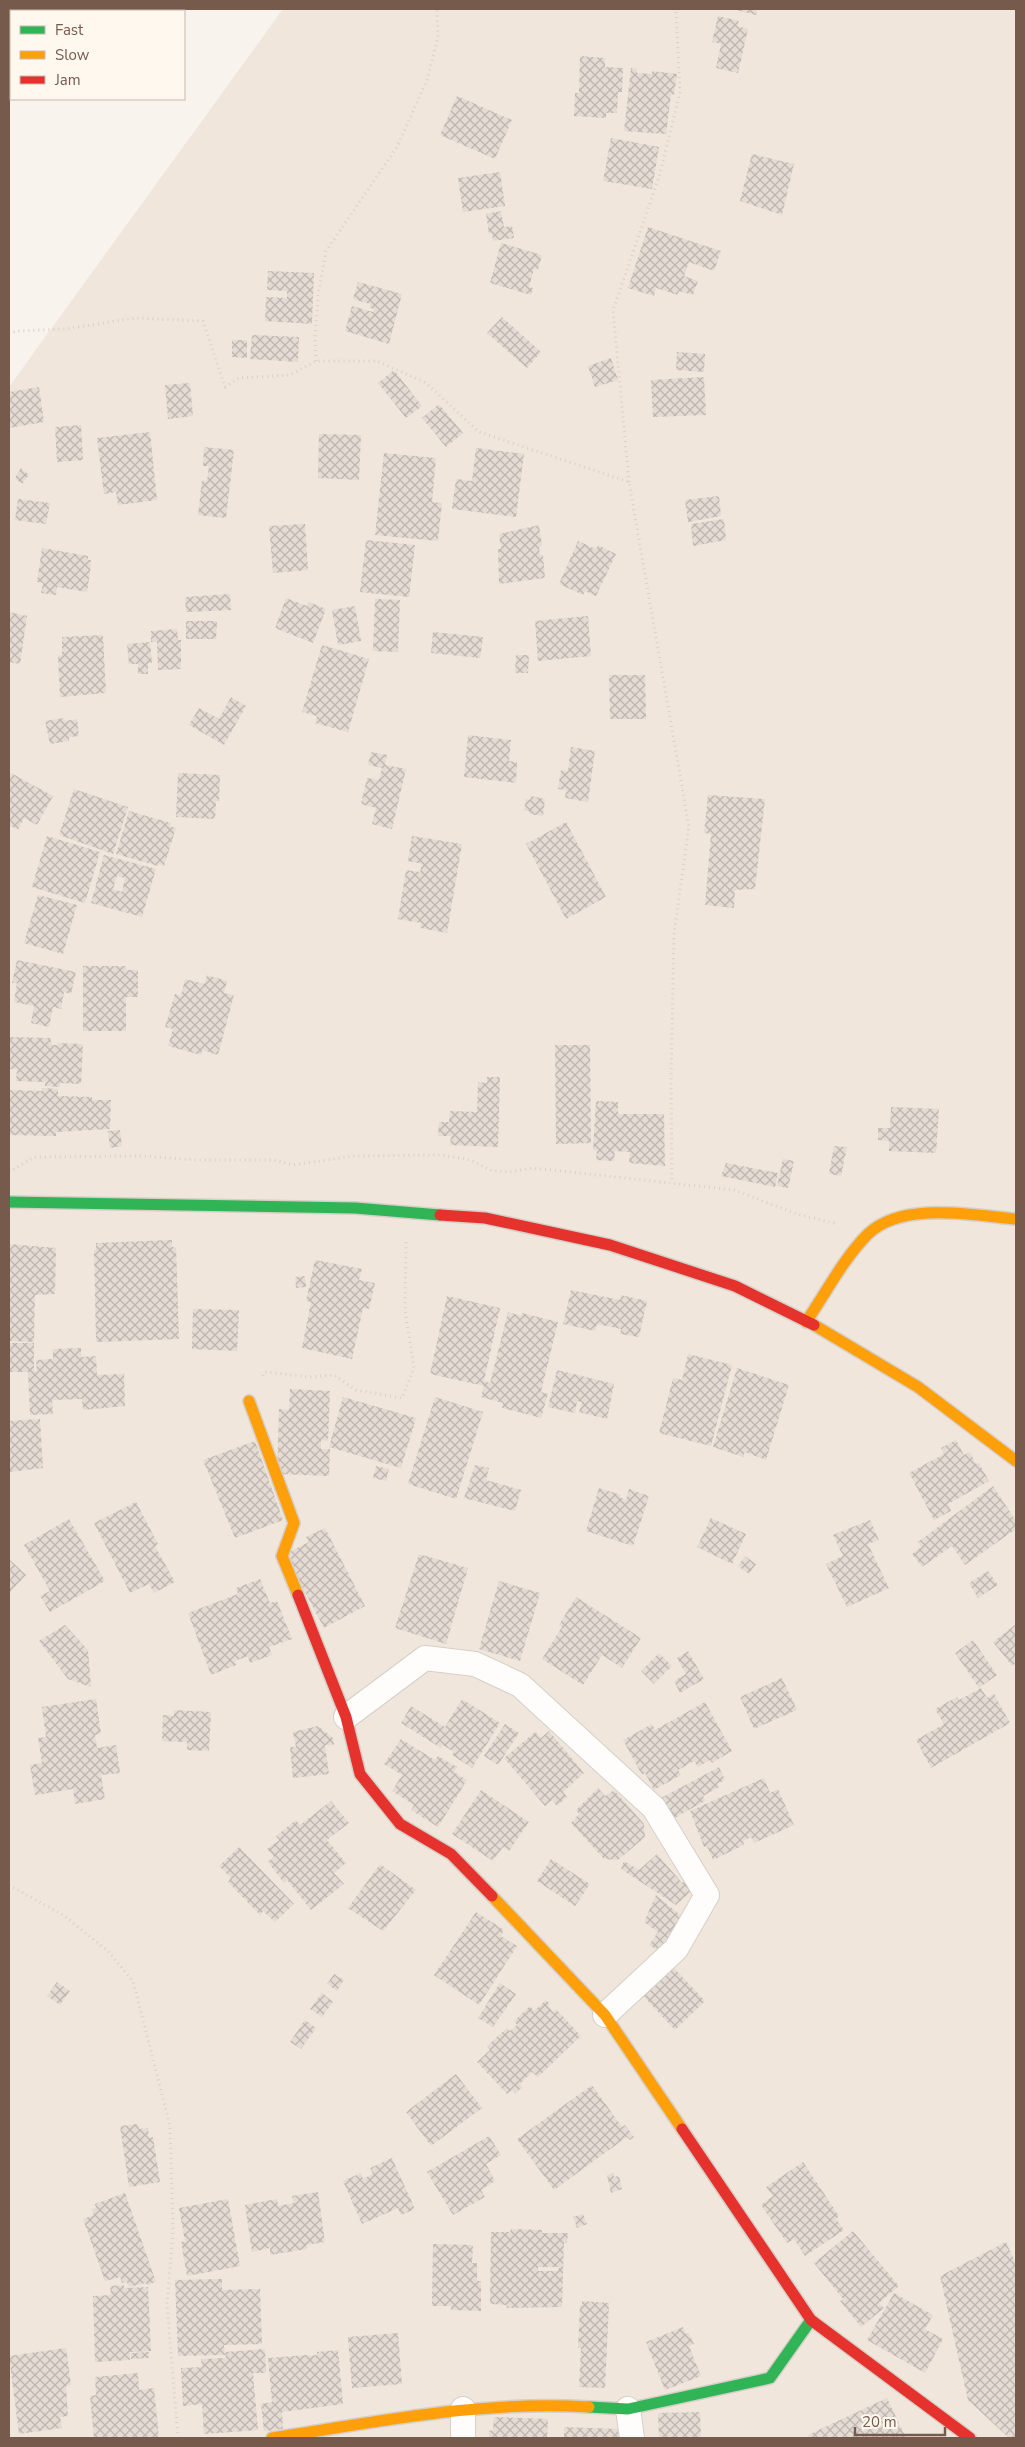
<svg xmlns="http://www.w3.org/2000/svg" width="1025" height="2447" font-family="'Nunito Sans',sans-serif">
	<defs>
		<pattern id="building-cross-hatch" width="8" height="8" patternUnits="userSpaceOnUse" patternTransform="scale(1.25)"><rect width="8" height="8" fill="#e4dcd4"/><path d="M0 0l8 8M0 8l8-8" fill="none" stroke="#bdb5ae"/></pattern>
	</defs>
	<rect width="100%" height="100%" fill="#f8f3ed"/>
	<polygon fill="#f0e6db" points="283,9 1016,9 1016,2438 9,2438 9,387"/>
	<g fill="url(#building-cross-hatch)" fill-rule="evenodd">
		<polygon points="732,9 757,9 756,15"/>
		<polygon points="718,16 739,21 737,26 748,29 738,73 716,68 721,44 712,42"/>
		<polygon points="580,56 605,58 605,67 623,68 622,92 618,92 617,113 606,113 606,118 574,116 575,93 579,93"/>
		<polygon points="631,68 637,69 637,73 652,74 652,71 677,74 674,95 671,95 666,134 624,131"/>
		<polygon points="457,96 512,120 495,159 440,135"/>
		<polygon points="611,138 659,147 652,189 603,181"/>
		<polygon points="752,154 794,164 782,215 740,201"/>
		<polygon points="500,172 505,206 463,212 458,178"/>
		<polygon points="501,211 504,227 512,226 514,238 493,241 492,233 489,234 486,214"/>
		<polygon points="648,227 721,251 714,271 689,262 684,276 698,281 693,295 679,291 678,295 656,288 654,296 628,288"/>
		<polygon points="501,243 542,255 538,270 534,269 529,287 533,288 531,295 490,283"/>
		<polygon points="268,271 314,273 312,324 265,321 266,297 287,298 287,291 267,290"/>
		<polygon points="358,282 402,294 389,344 345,331 352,306 373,312 374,309 370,308 370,304 353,299"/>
		<polygon points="502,317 541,352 527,368 487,333"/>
		<polygon points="252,335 299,337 298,362 250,359"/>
		<polygon points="232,340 247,340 247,358 232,357"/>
		<polygon points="677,352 705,354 704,372 676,370"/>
		<polygon points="611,358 618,380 595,387 588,366"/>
		<polygon points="394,370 422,406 406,418 378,383"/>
		<polygon points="704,377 706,415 653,417 651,380"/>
		<polygon points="190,383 193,416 168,419 165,385"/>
		<polygon points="39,387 44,422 9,428 9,392"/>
		<polygon points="439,404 463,433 446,447 422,418"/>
		<polygon points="81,425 83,460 57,462 55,427"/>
		<polygon points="150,432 157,500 118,505 116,492 104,494 97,438"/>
		<polygon points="319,434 361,435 359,480 318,478"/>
		<polygon points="204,447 234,450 226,518 198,515 202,480 207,481 209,466 203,466"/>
		<polygon points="476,448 524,454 516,517 452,509 456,479 472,481"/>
		<polygon points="384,453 436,458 432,502 442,503 438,541 375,535"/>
		<polygon points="21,468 29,475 22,484 15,478"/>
		<polygon points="719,496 721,516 688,522 685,500"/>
		<polygon points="18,499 50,503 46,524 15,520"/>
		<polygon points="724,519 726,540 693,546 691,524"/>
		<polygon points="305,524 308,570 273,573 269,526"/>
		<polygon points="539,525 542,546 539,547 540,555 543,555 545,578 499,584 498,549 501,549 499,534"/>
		<polygon points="366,540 415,545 409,597 360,592"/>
		<polygon points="578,541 596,549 598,545 616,554 596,596 585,591 583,595 559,584"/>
		<polygon points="42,548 88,556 88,560 91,560 90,573 87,592 57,587 56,595 41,593 43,583 37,582"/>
		<polygon points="230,594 231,610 186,612 185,597"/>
		<polygon points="286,598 307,606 309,602 326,609 313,643 275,628"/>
		<polygon points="375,599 400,600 398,652 373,651"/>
		<polygon points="355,606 361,641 338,645 332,610"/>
		<polygon points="9,612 27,616 20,664 9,662"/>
		<polygon points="588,616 591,656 538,661 535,621"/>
		<polygon points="186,621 217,621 216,639 186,639"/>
		<polygon points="177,629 178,640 181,640 181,669 158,670 157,642 151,642 151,631"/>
		<polygon points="433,632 483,637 480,658 431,653"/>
		<polygon points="103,635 106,693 60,697 58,656 62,655 62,637"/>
		<polygon points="150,642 152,663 148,663 148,674 138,674 138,664 129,664 127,644"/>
		<polygon points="322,645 369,659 348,732 315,723 317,716 302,712"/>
		<polygon points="516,655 529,655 528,673 515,673"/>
		<polygon points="609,675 645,675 646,719 610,719"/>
		<polygon points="231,697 246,706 224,745 189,725 199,708 219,719"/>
		<polygon points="64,718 65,721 77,719 79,736 69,737 69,741 50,744 45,721"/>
		<polygon points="468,735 511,740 509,761 517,762 516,783 464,777"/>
		<polygon points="571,747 595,751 588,802 565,798 566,790 558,789 561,770 568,771"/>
		<polygon points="371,752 387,755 385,765 406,769 392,829 372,824 376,808 361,804 367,778 379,780 382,768 368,765"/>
		<polygon points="11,773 53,796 37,825 24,818 18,830 9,825 9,778"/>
		<polygon points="178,773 220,775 219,801 216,801 215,819 176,817"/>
		<polygon points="74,789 128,807 113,854 59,835"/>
		<polygon points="708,795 765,799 755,889 735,890 734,908 705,905 711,834 704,833"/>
		<polygon points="531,796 545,799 543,816 529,814 529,811 524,811 526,799 530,800"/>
		<polygon points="129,811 171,823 170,826 176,828 164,866 159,864 158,866 116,854"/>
		<polygon points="566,822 606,897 566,919 526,844"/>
		<polygon points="47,836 100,852 85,903 32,887"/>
		<polygon points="412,836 462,844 447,933 420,928 421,923 398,919 406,870 420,872 422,864 408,861"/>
		<path d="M 104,855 L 156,869 L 142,917 L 91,903 ZM 117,876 L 125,878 L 122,892 L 113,889 Z"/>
		<polygon points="38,895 77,905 63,954 24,943"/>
		<polygon points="17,960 76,972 71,994 64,992 61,1009 53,1007 49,1027 31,1023 34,1006 14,1002 17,983 12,983"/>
		<polygon points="83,966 126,966 126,970 138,970 138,997 126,997 126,1031 83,1031"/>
		<polygon points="207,975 227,981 224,993 234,995 218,1055 202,1050 201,1055 168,1046 173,1029 165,1027 175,994 181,996 185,979 204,984"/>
		<polygon points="10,1037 50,1038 52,1045 58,1045 58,1043 83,1044 81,1084 60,1083 60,1087 45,1086 45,1082 16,1081 17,1069 9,1069"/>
		<polygon points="555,1045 590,1045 591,1143 556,1144"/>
		<polygon points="487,1077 500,1077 498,1147 450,1145 451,1136 438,1136 439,1122 449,1122 450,1111 477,1112 478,1082 487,1083"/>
		<polygon points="42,1088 58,1089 58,1096 92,1097 92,1100 111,1100 110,1129 56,1132 56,1136 9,1135 9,1090 42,1091"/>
		<polygon points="596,1101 618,1102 618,1114 664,1114 665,1166 629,1163 630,1152 615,1151 614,1161 596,1160 597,1150 593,1150"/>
		<polygon points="891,1107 939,1109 936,1153 889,1151 889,1141 878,1140 878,1128 890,1128"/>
		<polygon points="120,1130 122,1146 110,1148 108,1131"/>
		<polygon points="834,1146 847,1147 841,1176 829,1174"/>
		<polygon points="783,1159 794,1161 788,1188 777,1186"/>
		<polygon points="726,1163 778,1173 775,1187 721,1176"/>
		<polygon points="172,1240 172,1247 176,1247 179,1339 96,1342 94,1250 96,1250 96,1243"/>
		<polygon points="9,1244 56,1248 55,1294 35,1295 34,1342 9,1341"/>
		<polygon points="315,1260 362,1269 359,1280 375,1283 369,1309 363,1308 352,1359 302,1348 311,1302 306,1301"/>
		<polygon points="305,1276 306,1287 296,1288 295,1277"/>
		<polygon points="571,1290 620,1300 621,1295 647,1301 639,1337 620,1334 621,1329 597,1324 595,1331 563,1324"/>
		<polygon points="447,1296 500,1308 484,1381 490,1383 508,1312 521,1316 522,1313 558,1322 541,1392 548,1394 541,1418 502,1408 503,1403 481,1397 484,1386 430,1374"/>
		<polygon points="193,1309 239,1310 237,1351 192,1349"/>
		<polygon points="9,1343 34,1343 34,1371 37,1371 36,1360 53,1359 53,1349 81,1348 81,1357 96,1356 97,1375 124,1374 125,1406 83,1410 82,1399 52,1400 53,1414 30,1415 28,1372 9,1372"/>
		<polygon points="688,1354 732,1365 711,1446 659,1433 673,1378 682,1380"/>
		<polygon points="737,1368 789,1385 766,1460 745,1452 743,1457 713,1447"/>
		<polygon points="557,1370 614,1384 607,1419 579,1412 582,1402 577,1401 575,1413 548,1407"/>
		<polygon points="290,1389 330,1391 328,1441 321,1440 321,1449 330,1449 329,1476 277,1474 279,1409 289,1410"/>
		<polygon points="343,1397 416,1418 401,1468 329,1447"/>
		<polygon points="435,1397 483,1412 456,1499 408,1484"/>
		<polygon points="40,1419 43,1468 9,1472 9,1421"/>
		<polygon points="956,1440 964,1455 970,1452 976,1464 979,1463 989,1481 948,1504 951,1511 934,1520 909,1473 944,1454 941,1448"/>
		<polygon points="255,1441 283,1520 235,1538 203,1460"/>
		<polygon points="475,1465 489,1468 486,1480 521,1490 515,1511 464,1498"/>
		<polygon points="376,1466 389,1469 386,1481 373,1478"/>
		<polygon points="993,1486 1016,1521 1016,1529 965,1565 952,1546 922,1567 912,1554 921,1547 918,1542"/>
		<polygon points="599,1488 621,1495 620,1497 626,1500 629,1489 649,1496 633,1546 586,1531"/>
		<polygon points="136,1502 158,1544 155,1546 175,1582 154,1593 149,1584 130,1593 94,1523"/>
		<polygon points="711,1518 746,1534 732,1564 697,1547"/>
		<polygon points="69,1519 105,1581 50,1612 40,1596 50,1591 24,1545"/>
		<polygon points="870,1520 879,1540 868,1544 889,1588 847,1607 826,1564 843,1556 833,1535"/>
		<polygon points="325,1528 365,1606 324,1628 285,1554 309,1542 306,1537"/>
		<polygon points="419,1554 468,1568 446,1644 395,1628"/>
		<polygon points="745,1556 756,1564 749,1574 738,1566"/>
		<polygon points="9,1559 26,1575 9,1593"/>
		<polygon points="988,1571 998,1585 978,1598 969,1583"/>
		<polygon points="260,1579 270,1603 277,1601 292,1639 269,1647 272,1655 250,1663 248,1656 235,1661 236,1665 211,1675 188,1613 238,1594 236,1588"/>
		<polygon points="499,1581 540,1593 520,1661 479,1649"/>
		<polygon points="576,1597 641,1638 622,1668 602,1655 583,1685 542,1659 562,1627 559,1625"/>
		<polygon points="1016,1624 1016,1663 1012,1666 993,1642"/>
		<polygon points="65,1625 88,1650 91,1687 68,1679 39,1641"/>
		<polygon points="973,1640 997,1675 979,1688 955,1653"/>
		<polygon points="688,1651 704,1679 680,1693 674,1681 686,1674 677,1658"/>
		<polygon points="659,1653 672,1666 654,1684 641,1671"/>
		<polygon points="782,1678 797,1710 754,1729 740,1697"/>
		<polygon points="981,1688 987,1698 994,1694 1010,1723 931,1768 916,1740 944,1724 935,1709 957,1697 959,1700"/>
		<polygon points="96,1699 101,1734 95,1735 97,1748 116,1745 120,1773 101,1775 105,1799 75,1804 73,1789 35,1795 30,1765 42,1763 38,1738 46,1737 42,1707"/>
		<polygon points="462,1699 500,1723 472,1768 452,1755 454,1752 443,1745 441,1748 401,1723 411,1706 445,1727"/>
		<polygon points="705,1702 732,1751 712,1763 710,1760 698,1767 694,1761 678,1770 681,1775 654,1790 645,1773 642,1775 623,1740 652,1724 655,1730"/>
		<polygon points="174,1710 211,1712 209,1751 187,1750 187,1742 162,1741 163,1715 174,1716"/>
		<polygon points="505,1724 519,1733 498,1765 484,1756"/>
		<polygon points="318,1726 333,1738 334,1745 325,1745 329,1774 293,1778 290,1747 296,1747 293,1732"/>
		<polygon points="549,1731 584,1773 563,1792 567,1797 557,1806 552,1800 545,1806 504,1758 535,1732 541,1738"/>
		<polygon points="401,1739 435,1760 438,1756 457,1767 454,1772 467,1780 438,1827 411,1810 414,1805 392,1791 402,1775 384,1764"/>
		<polygon points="719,1767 725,1780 717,1784 719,1787 703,1796 705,1801 673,1819 661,1798"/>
		<polygon points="764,1778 770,1793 778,1789 794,1825 754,1843 751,1837 743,1841 744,1845 713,1860 707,1846 704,1847 690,1811"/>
		<polygon points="598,1788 605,1796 614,1790 644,1824 645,1837 618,1860 604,1859 571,1823 579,1814 576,1810"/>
		<polygon points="481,1790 529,1822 509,1851 503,1847 493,1861 452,1834"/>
		<polygon points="331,1801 349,1823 327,1840 346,1863 334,1873 344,1884 311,1910 287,1880 284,1883 268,1862 274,1857 267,1849 279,1840 276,1836 296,1820 300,1825"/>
		<polygon points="239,1847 294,1904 275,1922 263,1911 260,1915 228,1882 231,1878 219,1866"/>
		<polygon points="657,1854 682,1883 687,1879 695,1888 676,1905 621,1869 624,1861 639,1870"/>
		<polygon points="551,1859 590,1884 575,1906 537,1881"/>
		<polygon points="380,1864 416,1890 383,1931 348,1908"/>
		<polygon points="656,1895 686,1920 662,1953 649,1945 658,1932 644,1922"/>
		<polygon points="476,1912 504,1930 501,1936 517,1946 479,2005 434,1975"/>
		<polygon points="673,1967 705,2001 675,2030 643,1996"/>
		<polygon points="334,1974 344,1980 337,1991 327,1984"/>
		<polygon points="57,1982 70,1991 60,2005 47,1996"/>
		<polygon points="500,1983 516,1994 493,2027 478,2018"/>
		<polygon points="322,1993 333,2002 322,2017 310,2009"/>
		<polygon points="546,2000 550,2004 548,2006 553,2012 556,2009 581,2036 538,2077 532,2072 520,2084 522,2087 515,2094 512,2090 507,2094 477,2062 490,2050 487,2046 507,2028 510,2031 517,2025 514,2021 530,2006 534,2011"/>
		<polygon points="305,2020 316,2028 301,2049 290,2042"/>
		<polygon points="456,2074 482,2108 431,2146 406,2112"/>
		<polygon points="592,2085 622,2127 625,2125 634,2137 630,2140 627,2137 554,2190 517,2139"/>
		<polygon points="138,2124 139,2129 148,2128 149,2138 153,2137 160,2182 129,2187 120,2126"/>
		<polygon points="489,2136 501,2155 486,2164 495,2181 481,2190 485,2197 453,2215 427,2172"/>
		<polygon points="392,2158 415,2209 401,2215 398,2208 362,2224 343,2181 361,2173 363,2179 373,2174 370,2168"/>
		<polygon points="803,2162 839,2216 836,2219 844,2230 805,2256 794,2239 787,2243 761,2205 773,2196 766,2187"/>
		<polygon points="613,2173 614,2177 619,2176 622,2189 611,2193 607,2175"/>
		<polygon points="318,2192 325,2242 306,2245 307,2249 270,2255 270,2248 252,2252 245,2205 277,2199 278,2206 294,2203 292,2196"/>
		<polygon points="125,2193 156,2282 147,2285 146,2283 129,2287 127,2282 122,2283 120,2277 105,2281 83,2219 94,2215 92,2209 96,2208 95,2204"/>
		<polygon points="228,2199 240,2266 187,2276 181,2242 185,2241 179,2208"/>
		<polygon points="583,2214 587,2224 577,2228 573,2217"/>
		<path d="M 511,2229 L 542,2230 L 542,2233 L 568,2233 L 567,2243 L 564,2243 L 562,2307 L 507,2308 L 506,2305 L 490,2304 L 491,2232 L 510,2232 ZM 538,2267 L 559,2267 L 558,2271 L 538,2271 Z"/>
		<polygon points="853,2231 899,2286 879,2303 884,2308 861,2327 840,2301 843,2299 814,2263"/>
		<polygon points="1006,2242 1016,2264 1016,2438 1009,2438 968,2400 940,2276"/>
		<polygon points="433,2244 473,2245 472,2263 477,2263 477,2281 481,2281 481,2311 451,2310 451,2306 432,2306"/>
		<polygon points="222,2279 222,2290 260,2289 262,2344 224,2345 225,2355 178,2356 175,2280"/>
		<polygon points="124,2285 124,2288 148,2287 151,2351 130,2352 130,2360 95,2362 93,2296 111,2295 110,2286"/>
		<polygon points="894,2293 933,2315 925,2329 943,2339 925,2373 867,2340"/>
		<polygon points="582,2301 609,2303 605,2388 579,2387 581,2348 578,2348 580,2305 582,2305"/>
		<polygon points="683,2327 686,2334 689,2333 694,2344 689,2346 701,2376 665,2390 646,2342"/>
		<polygon points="398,2333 402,2384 352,2388 348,2337"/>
		<polygon points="66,2348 71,2385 66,2386 68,2416 60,2417 62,2428 19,2434 9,2356"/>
		<polygon points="265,2349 266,2373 253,2373 258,2430 204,2434 202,2404 183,2406 181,2368 202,2367 201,2359 226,2358 225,2352"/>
		<polygon points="338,2350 343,2404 282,2412 283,2429 264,2431 261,2404 272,2402 268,2358 307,2355 307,2356 317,2355 317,2352"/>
		<polygon points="149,2352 149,2358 131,2359 131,2353"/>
		<polygon points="138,2373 139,2390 154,2388 159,2438 94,2438 90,2396 96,2395 95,2377"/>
		<polygon points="887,2398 906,2438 809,2438 808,2435"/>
		<polygon points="700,2412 701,2438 659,2438 658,2413"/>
		<polygon points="494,2417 548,2419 547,2438 489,2438 489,2431 493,2430"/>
		<polygon points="564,2427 619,2429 619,2438 564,2438"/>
	</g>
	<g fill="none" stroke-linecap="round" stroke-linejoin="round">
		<g stroke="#d5cfc8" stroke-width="26">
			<g id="street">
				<polyline points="346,1717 425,1658 475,1664 520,1685 654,1808 707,1895 676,1949 605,2015"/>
				<polyline points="628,2409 632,2438"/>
				<polyline points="463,2438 463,2409"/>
			</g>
		</g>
		<g stroke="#d5cfc8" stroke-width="14">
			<g id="fast">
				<polyline points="9,1202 355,1208 440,1215"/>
				<polyline points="589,2407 628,2409 770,2378 811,2320"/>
			</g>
		</g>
		<g stroke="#d5cfc8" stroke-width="14">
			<g id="slow">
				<path d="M 806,1322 C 826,1293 843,1259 868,1234 C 902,1201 973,1215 1016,1219"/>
				<polyline points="814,1325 918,1387 1016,1461"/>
				<polyline points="249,1401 294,1523 282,1556 298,1595"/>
				<polyline points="492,1896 605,2015 682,2129"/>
				<path d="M 272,2438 C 377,2422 482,2400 589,2407"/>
			</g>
		</g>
		<g stroke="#d5cfc8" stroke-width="14">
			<g id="jam">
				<polyline points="440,1215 485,1218 610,1245 735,1286 814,1325"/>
				<polyline points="298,1595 346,1717 360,1774 400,1824 451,1854 492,1896"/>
				<polyline points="682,2129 811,2320 970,2438"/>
			</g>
		</g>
		<g stroke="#d8d1cd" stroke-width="3" stroke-dasharray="1 4" stroke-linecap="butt">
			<polyline points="9,334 16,331 66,329 135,318 203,321 225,387 239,378 290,375 316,361 377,361 426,383 479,432 629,482 689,827 674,933 671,1081 672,1182"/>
			<polyline points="316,361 315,337 318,296 326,251 397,147 427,80 438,37 437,9"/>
			<polyline points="629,482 613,310 659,177 680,93 676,9"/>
			<polyline points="9,1172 34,1157 141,1156 196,1160 274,1160 293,1165 352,1156 441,1155 471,1160 490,1170 508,1172 533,1168 734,1190 797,1214 837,1224"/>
			<polyline points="263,1376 265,1372 310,1377 334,1375 356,1390 402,1398 414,1368 405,1311 406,1240"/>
			<polyline points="9,1885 63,1915 108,1951 133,1981 170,2126 173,2230 167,2304 178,2438"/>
			<polyline points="9,2434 10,2438"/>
		</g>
		<use href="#street" stroke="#fefdfc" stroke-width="24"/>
		<use href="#fast" stroke="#30b455" stroke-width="11"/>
		<use href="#slow" stroke="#ff9f0a" stroke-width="11"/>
		<use href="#jam" stroke="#e5322d" stroke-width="11"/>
	</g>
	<rect width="1025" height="2447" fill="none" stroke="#765b4d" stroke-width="20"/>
	<rect x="10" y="10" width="175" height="90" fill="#fef8ef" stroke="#c8b9ae"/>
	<rect x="20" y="26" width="25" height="8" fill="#30b455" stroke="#c8b9ae"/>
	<text x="55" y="35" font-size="15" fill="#765b4d">Fast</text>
	<rect x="20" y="51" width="25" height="8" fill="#ff9f0a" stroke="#c8b9ae"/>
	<text x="55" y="60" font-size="15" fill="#765b4d">Slow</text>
	<rect x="20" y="76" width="25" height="8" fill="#e5322d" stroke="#c8b9ae"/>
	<text x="55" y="85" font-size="15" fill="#765b4d">Jam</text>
	<path d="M855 2427v8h90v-8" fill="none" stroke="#765b4d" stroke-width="2.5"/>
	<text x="862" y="2427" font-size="15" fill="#765b4d" stroke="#fef8ef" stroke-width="4" paint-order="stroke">20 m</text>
</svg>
